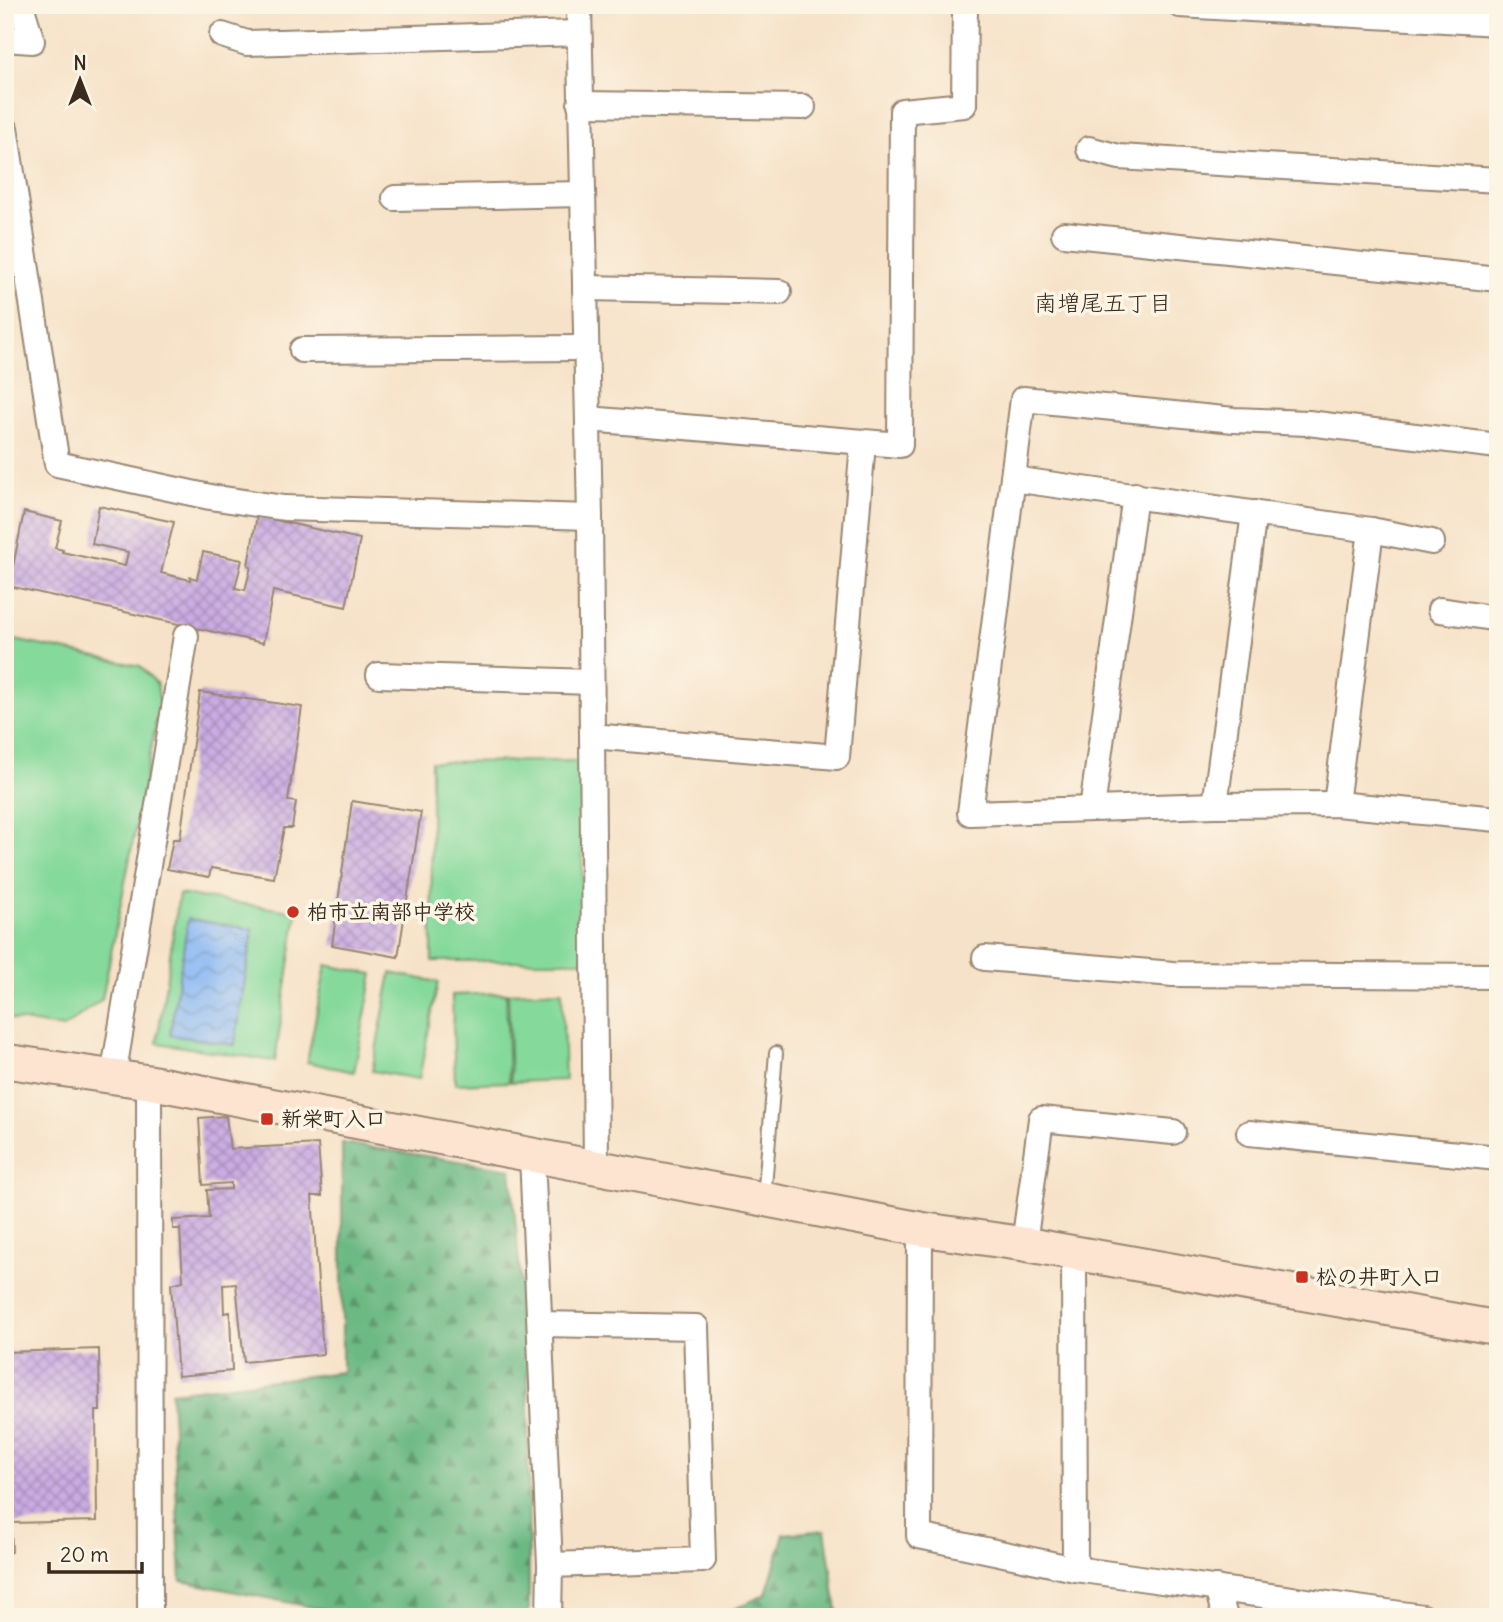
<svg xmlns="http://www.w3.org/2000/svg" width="1503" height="1622" font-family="Delius,'Klee One',sans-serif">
	<defs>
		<pattern id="forest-firs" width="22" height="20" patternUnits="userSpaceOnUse" patternTransform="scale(1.75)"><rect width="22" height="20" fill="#6cb983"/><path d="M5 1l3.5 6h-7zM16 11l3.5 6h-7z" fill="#5a976b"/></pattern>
		<pattern id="water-waves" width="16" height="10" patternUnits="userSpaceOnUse" patternTransform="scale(1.75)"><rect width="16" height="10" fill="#89b8f4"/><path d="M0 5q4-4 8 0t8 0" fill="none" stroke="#7196c5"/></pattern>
		<pattern id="building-cross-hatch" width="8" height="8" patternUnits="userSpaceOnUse" patternTransform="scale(1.75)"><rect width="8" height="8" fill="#caace3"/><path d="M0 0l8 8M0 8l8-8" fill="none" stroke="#a58cb7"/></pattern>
	</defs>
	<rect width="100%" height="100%" fill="#fcf5e5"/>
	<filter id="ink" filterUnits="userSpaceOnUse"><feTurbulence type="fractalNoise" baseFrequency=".0143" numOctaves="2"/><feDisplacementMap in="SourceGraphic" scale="14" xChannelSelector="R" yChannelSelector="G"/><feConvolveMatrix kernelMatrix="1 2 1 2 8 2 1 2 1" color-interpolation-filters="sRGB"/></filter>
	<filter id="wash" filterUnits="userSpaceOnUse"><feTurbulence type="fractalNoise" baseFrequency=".00686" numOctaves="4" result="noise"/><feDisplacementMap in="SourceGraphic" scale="28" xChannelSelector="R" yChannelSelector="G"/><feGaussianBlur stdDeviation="1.57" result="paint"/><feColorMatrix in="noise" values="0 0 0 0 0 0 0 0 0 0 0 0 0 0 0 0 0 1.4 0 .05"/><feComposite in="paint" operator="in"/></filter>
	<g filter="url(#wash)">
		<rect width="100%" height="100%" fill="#f6e2c8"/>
		<g fill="#85d99b" stroke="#60825c" stroke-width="2">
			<polygon points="5,638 140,666 157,684 160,704 102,999 63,1028 5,1018"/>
			<polygon points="582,761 583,961 432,961 431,762"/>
			<polygon points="179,894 297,912 275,1061 157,1043"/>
			<polygon points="326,965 373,974 354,1072 307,1062"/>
			<polygon points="391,973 438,982 419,1079 372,1071"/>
			<polygon points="562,991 565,1080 511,1082 508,993"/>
			<polygon points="506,993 509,1082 455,1084 452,995"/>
		</g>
		<g fill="url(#forest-firs)" stroke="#547250" stroke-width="2">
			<polygon points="342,1143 511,1169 528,1371 529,1617 361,1617 181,1581 171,1392 342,1372"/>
			<polygon points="825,1530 838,1617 718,1617 766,1594 784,1534"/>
		</g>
		<polygon fill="url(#water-waves)" stroke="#627189" stroke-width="2" points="188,919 253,929 235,1045 170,1035"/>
		<g id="blocks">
			<g fill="url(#building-cross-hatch)">
				<polygon points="99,506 174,522 161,573 190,580 190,577 197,579 203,552 242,560 235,588 245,590 251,567 248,565 257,516 360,539 346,607 273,591 263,643 9,586 24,512 62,521 55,548 63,550 62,552 125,566 128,552 92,544"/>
				<polygon points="200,692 302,707 288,801 296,802 292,828 284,828 274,878 211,868 209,877 167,869 173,839 180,839"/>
				<polygon points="352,801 421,812 398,957 332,945"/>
				<polygon points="226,1116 230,1149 318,1144 322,1196 312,1196 323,1354 244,1362 236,1284 223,1285 224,1313 230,1312 232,1371 178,1376 171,1284 183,1281 180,1229 173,1229 173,1220 209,1218 207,1190 231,1189 231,1183 203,1185 199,1118"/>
				<polygon points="99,1349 100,1411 96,1411 97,1521 11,1523 12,1552 5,1553 5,1352"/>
			</g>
		</g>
	</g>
	<g filter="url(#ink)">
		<use href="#blocks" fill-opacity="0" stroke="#988673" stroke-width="2"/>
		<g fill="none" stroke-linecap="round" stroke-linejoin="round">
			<g stroke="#988673" stroke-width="16">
				<polyline id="lane" points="764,1199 776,1053"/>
			</g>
			<g stroke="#988673" stroke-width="28">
				<g id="street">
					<polyline points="579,5 590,517 596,1166"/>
					<polyline points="1180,5 1498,23"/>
					<polyline points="222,35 247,43 579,33"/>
					<polyline points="5,39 32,41 21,5"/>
					<polyline points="580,104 803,107"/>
					<polyline points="5,128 57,464 210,497 284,508 590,517"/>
					<polyline points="1089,149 1119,157 1498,180"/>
					<polyline points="395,198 583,194"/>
					<polyline points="1064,234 1498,279"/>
					<polyline points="585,288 779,292"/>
					<polyline points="302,350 586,348"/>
					<polyline points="588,419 900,445 902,111 964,105 965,5"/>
					<polyline points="1498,446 1308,423 1234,420 1023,399 970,813 1215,805 1336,804 1498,819"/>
					<polyline points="1013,479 1371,530 1432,542"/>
					<polyline points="1440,610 1498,619"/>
					<polyline points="379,675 591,682"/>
					<polyline points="592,736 837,757 863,443"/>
					<polyline points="1336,804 1371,530"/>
					<polyline points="1215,805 1254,513"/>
					<polyline points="1092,809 1135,495"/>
					<polyline points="985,958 1173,974 1498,976"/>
					<polyline points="113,1077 186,636"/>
					<polyline points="149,1082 150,1617"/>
					<polyline points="1249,1133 1498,1158"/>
					<polyline points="532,1156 550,1565 549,1617"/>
					<polyline points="920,1229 919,1536 1075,1569 1423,1617"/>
					<polyline points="1024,1244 1041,1119 1173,1132"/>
					<polyline points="1074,1254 1075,1569"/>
					<polyline points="541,1324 696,1327 703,1560 550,1565"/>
					<polyline points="1217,1588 1225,1617"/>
				</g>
			</g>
			<g stroke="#988673" stroke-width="37">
				<polyline id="secondary" points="5,1061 149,1082 920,1229 1024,1244 1498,1328"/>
			</g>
			<use href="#lane" stroke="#fff" stroke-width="12"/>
			<use href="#street" stroke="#fff" stroke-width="24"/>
			<use href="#secondary" stroke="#fde4d1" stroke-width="33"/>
		</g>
	</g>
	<g fill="#c8321e" stroke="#fcf5e5" stroke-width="2.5">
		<circle cx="293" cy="912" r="7"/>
		<rect x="260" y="1112" width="14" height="14" rx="3.5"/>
		<rect x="1295" y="1270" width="14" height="14" rx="3.5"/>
	</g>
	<g text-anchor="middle" stroke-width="7" stroke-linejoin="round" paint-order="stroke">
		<g font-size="21" font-weight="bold" fill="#3b2a1e" stroke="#fcf5e5" text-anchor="start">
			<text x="307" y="919">柏市立南部中学校</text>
			<text x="281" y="1126">新栄町入口</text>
			<text x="1316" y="1284">松の井町入口</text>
		</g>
		<g font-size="23" fill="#3b2a1e" stroke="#fcf5e5">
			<text x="1103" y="311">南増尾五丁目</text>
		</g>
	</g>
	<rect width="1503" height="1622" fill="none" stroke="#fcf5e5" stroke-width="28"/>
	<g transform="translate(80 80)" stroke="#fcf5e5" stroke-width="5" paint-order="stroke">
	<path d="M0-5L12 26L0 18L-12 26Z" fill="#3b2a1e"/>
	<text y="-10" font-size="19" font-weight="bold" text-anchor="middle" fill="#3b2a1e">N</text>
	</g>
	<path d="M49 1562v10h93v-10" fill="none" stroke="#3b2a1e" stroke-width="3.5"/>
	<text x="60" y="1562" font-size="21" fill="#3b2a1e" stroke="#fcf5e5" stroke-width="5" paint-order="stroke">20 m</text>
</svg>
